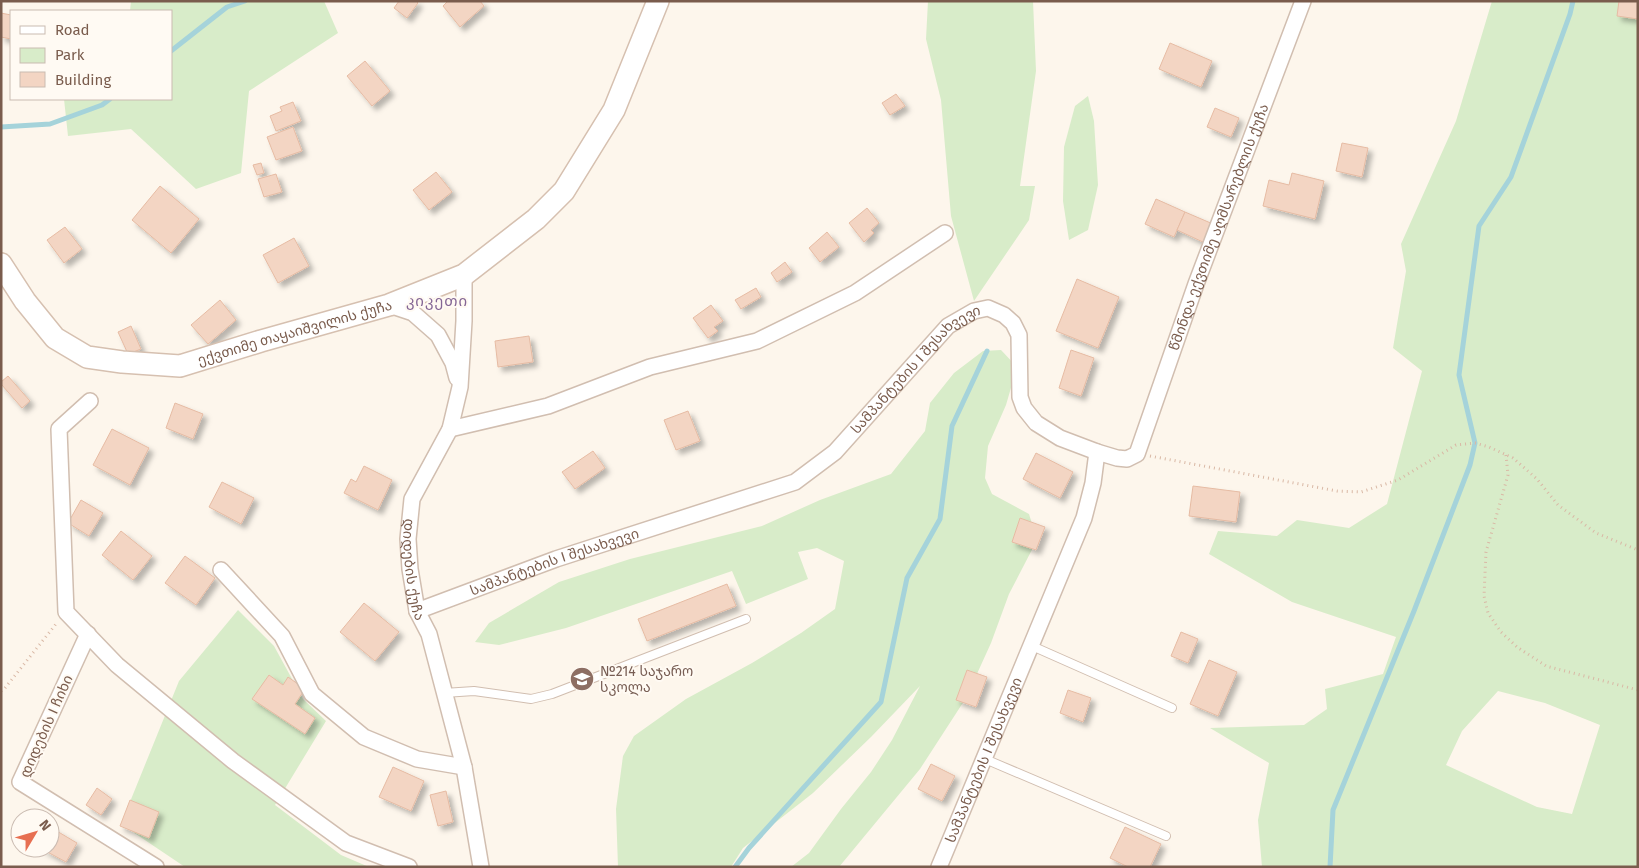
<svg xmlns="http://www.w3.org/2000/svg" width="1639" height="868" font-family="'Fira Sans','Noto Sans Georgian',sans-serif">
	<defs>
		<filter id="shadow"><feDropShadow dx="4.5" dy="4.5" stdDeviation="2.5" flood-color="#0004"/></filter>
	</defs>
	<rect width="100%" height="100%" fill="#fdf6ec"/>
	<g fill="#d8ecc9" fill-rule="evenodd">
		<polygon points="131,1 324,1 338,33 249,91 241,173 196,189 131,129 68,136 64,99 171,99 171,11 130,11"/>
		<polygon points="928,1 1033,1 1036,71 1020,186 1035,186 1029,220 974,301 951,216 941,100 926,39"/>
		<path d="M 1492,1 L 1638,1 L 1638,867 L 1262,867 L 1258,820 L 1269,763 L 1210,728 L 1304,725 L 1327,709 L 1325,689 L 1383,674 L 1396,637 L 1292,602 L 1209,554 L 1218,531 L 1277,536 L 1297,520 L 1349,528 L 1387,504 L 1422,371 L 1393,348 L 1406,271 L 1401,244 L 1456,121 ZM 1498,691 L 1545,703 L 1600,725 L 1572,814 L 1537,807 L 1446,765 L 1462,731 Z"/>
		<polygon points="1088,96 1094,121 1098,185 1088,230 1069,240 1063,201 1064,147 1075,106"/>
		<polygon points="1001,350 1017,367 1006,405 988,446 985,478 992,494 1029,514 1037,540 1009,594 991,643 966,698 920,769 839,867 791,867 809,853 841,809 871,772 892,740 920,686 871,737 813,793 743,848 731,867 618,867 616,809 623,756 634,736 686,699 752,663 801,633 835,609 844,561 817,548 798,552 808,579 746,604 732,571 566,628 499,645 475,642 489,623 559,582 630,559 762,526 820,500 891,474 925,431 930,403 954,373 983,351"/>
		<polygon points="238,610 274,646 303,699 326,721 275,805 341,855 369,867 185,867 121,824 179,681"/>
	</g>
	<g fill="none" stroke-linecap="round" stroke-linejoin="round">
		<g stroke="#a5d3da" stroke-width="5">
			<polyline points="171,51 227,7 245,1"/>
			<polyline points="1,127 50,124 102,105 110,99"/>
			<polyline points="735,867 749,848 881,702 907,578 940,519 952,426 987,351"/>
			<polyline points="1330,867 1333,810 1414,611 1470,465 1475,443 1459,375 1479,226 1511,177 1570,14 1573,1"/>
		</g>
	</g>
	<g fill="#f3d5c3" stroke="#e6bba3" filter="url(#shadow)">
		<polygon points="399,1 416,1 418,3 407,18 394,8"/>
		<polygon points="448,1 480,1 484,6 460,27 443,6"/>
		<polygon points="1619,1 1638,1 1638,19 1617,16"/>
		<polygon points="1,13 11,15 11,39 1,37"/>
		<polygon points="1170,43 1212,61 1201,87 1159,69"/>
		<polygon points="365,61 390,91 372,106 347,76"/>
		<polygon points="896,94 905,106 890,115 882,103"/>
		<polygon points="293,102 301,121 276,131 270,116 282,111 280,107"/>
		<polygon points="1215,108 1239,118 1231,137 1207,127"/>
		<polygon points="293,127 302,151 276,160 267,137"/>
		<polygon points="1342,143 1368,148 1362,177 1336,171"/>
		<polygon points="261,163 264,173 257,175 253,165"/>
		<polygon points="436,172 452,192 429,210 413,190"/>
		<polygon points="1292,173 1324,181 1315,219 1263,206 1269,180 1289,185"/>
		<polygon points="276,174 282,192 264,197 258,179"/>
		<polygon points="160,186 199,219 171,253 132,220"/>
		<polygon points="1156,199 1185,212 1174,237 1145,224"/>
		<polygon points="867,208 879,223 871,230 874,233 864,242 849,223"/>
		<polygon points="1185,212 1213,224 1205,243 1177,230"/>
		<polygon points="65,227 82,249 64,263 47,240"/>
		<polygon points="827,232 839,247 820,262 809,248"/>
		<polygon points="294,238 309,266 278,283 263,255"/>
		<polygon points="785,262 792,272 777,282 771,273"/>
		<polygon points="1077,279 1119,297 1098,348 1056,331"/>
		<polygon points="756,288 761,297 741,309 735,300"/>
		<polygon points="220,300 236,320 208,344 191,325"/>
		<polygon points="711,305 723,321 714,327 718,331 708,338 693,318"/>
		<polygon points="131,326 141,349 128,354 118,332"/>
		<polygon points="529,336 533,362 498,367 495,341"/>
		<polygon points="1071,350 1094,358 1081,396 1059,388"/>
		<polygon points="8,376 30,401 22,408 1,384 1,382"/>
		<polygon points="175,403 203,414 193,439 166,428"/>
		<polygon points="688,411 700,441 676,450 664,420"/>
		<polygon points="112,429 149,448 130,485 93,465"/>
		<polygon points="593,451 605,468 575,489 562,472"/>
		<polygon points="1036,453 1073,472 1060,498 1023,479"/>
		<polygon points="364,466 392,480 378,510 344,493 351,479 356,482"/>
		<polygon points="222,482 254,498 241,524 209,507"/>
		<polygon points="1193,486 1240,492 1236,522 1189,516"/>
		<polygon points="81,500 103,513 89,536 68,523"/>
		<polygon points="1020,518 1045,527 1036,550 1012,542"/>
		<polygon points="121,531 152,556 133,580 102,555"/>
		<polygon points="185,556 215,578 196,605 165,583"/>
		<polygon points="727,584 736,606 647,641 638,619"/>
		<polygon points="364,603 399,632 375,661 340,632"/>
		<polygon points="1181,632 1198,639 1188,663 1171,656"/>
		<polygon points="1209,660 1237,672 1218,716 1190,704"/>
		<polygon points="967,670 987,677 976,707 956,700"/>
		<polygon points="269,675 283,685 288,677 305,689 295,704 315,718 305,734 252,699"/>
		<polygon points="1068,690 1091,698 1083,722 1060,713"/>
		<polygon points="931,764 955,776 942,801 918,789"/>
		<polygon points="393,767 424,781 411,811 379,797"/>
		<polygon points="97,788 112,799 101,815 86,805"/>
		<polygon points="446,791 453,822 438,826 430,795"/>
		<polygon points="130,800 159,812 149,838 120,826"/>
		<polygon points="50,827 77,843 66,862 40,848 50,848"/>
		<polygon points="1125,827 1161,844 1150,867 1128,867 1110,858"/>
	</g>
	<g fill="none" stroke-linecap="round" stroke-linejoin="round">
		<g stroke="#d1beb0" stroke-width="10">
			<g id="lane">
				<polyline points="1032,646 1172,708"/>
				<polyline points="444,693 474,691 531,699 552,694 746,619"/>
				<polyline points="985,759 1166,836"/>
			</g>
		</g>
		<g stroke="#d1beb0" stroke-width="18">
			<g id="street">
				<path id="s1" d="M 464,275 L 464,321 L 460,387 L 450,429 L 412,499 L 408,539 L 410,569 L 417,611 L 429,634 L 464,767 L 481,867"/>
				<polyline points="389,305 413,313 438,335 453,363 457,378"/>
				<polyline points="90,401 59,429 66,612 117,665 233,761 346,843 409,867"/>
				<polyline points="450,429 548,406 650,367 757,341 855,293 945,233"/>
				<polyline points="221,570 282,636 312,694 364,737 417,759 464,767"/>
				<path id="s2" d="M 417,611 L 556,559 L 795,482 L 835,452 L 948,326 L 974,311 L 988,308 L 1004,315 L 1013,323 L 1019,335 L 1020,397 L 1024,408 L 1036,423 L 1060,438 L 1097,452 L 1117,458 L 1127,459 L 1137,454 L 1196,284 L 1303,1"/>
				<polyline points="88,634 20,782 156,867"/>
				<path id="s3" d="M 939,867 L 1084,518 L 1093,483 L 1097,452"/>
			</g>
		</g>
		<g stroke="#d6c0b0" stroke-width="24">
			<g id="secondary">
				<path id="s4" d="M 1,264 L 25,301 L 55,338 L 87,357 L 122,362 L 180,366 L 261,341 L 389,305 L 464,275 L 536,219 L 564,191 L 614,110 L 658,1"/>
			</g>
		</g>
		<g stroke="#d9b8a5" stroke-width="3" stroke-dasharray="1 4" stroke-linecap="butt">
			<polyline points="1506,455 1508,475 1486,552 1484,596 1488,613 1501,632 1517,647 1546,666 1638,690"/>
			<polyline points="1150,456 1337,491 1361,492 1398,480 1456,445 1475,443 1489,447 1513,458 1537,479 1558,505 1596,533 1638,550"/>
			<polyline points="1,691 5,688 56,624"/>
		</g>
		<use href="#lane" stroke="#fff" stroke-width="8"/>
		<use href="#street" stroke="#fff" stroke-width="15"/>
		<use href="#secondary" stroke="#fff" stroke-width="21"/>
	</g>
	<defs>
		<g id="school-disc" transform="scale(1.25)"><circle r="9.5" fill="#8d6e63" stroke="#fffaf3"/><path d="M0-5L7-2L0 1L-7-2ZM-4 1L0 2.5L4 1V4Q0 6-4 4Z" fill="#fff"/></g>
	</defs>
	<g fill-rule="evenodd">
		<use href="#school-disc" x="582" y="679"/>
	</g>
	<g text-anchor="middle" stroke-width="4" stroke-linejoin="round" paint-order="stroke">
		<g font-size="14" fill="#7a5c4d" stroke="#fffaf3">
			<text dy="5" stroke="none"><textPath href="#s2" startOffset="1150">წმინდა ექვთიმე აღმსარებლის ქუჩა</textPath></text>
			<text dy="5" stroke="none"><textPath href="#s4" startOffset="342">ექვთიმე თაყაიშვილის ქუჩა</textPath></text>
			<text dy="5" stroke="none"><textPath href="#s2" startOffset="566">სამპანტების I შესახვევი</textPath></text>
			<text dy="5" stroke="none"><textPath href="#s2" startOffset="146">სამპანტების I შესახვევი</textPath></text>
			<text dy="5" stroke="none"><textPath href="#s1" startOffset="306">დიდების ქუჩა</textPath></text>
			<text transform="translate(46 726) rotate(-66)" y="5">დიდების I ჩიხი</text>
			<text dy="5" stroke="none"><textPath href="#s3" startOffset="116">სამპანტების I შესახვევი</textPath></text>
		</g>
		<g font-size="14" fill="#785e54" stroke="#fffaf3" text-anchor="start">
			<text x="600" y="676">№214 საჯარო<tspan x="600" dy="16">სკოლა</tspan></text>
		</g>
		<g font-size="15" letter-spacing="1" fill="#846695" stroke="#fffaf3">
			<text x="437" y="306">კიკეთი</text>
		</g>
	</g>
	<rect width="1639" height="868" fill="none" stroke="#7a5c4d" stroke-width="5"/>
	<rect x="10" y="10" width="162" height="90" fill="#fffaf3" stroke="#cabbb1"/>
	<rect x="20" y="26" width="25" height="8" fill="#ffffff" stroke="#cabbb1"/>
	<text x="55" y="35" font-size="15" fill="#7a5c4d">Road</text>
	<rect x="20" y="48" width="25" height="15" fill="#d8ecc9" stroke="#cabbb1"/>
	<text x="55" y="60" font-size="15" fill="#7a5c4d">Park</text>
	<rect x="20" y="72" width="25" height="15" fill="#f3d5c3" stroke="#cabbb1"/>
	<text x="55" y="85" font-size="15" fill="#7a5c4d">Building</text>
	<g transform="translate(35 833) rotate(52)"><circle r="24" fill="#fffaf3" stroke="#cabbb1"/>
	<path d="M0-4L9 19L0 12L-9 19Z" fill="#e76f51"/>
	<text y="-8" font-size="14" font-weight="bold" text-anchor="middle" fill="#7a5c4d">N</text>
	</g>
</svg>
